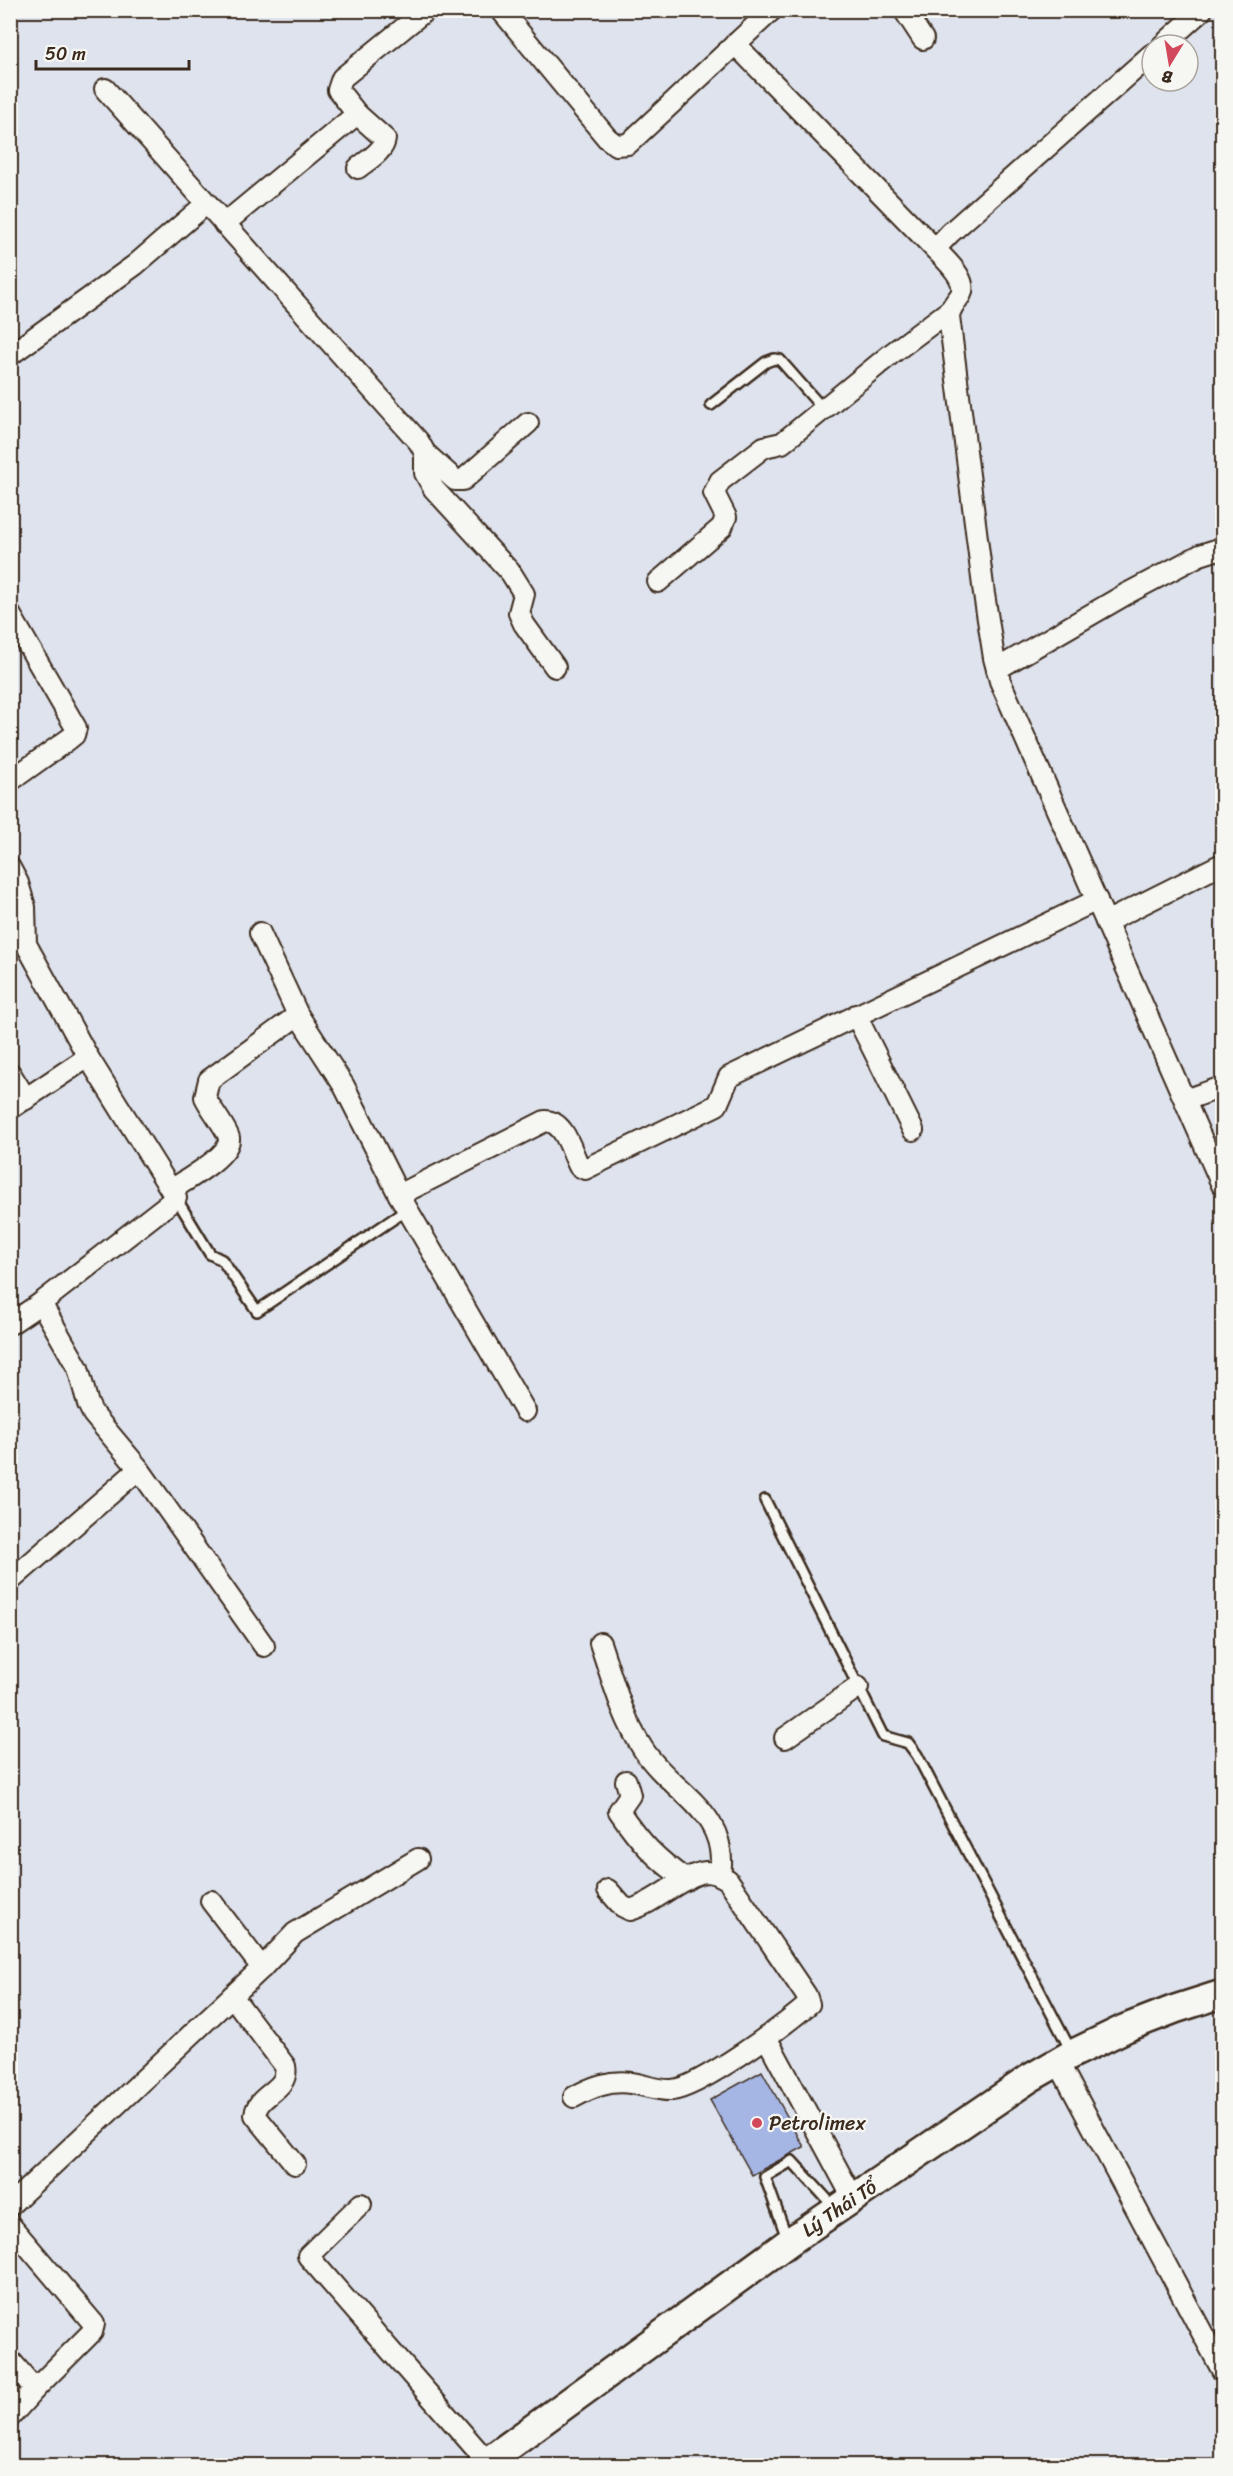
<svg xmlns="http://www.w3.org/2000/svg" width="1233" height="2476" font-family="Sriracha,sans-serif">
	<rect width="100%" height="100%" fill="#dee3ee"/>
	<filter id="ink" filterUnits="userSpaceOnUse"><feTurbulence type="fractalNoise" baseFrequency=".0167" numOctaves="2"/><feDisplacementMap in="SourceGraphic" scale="12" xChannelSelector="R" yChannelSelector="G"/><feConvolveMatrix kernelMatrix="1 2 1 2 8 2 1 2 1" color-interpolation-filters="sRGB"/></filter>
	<g filter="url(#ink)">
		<polygon fill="#a5b6e5" stroke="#3b2a1e" stroke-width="1.5" points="762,2071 804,2147 752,2175 710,2100"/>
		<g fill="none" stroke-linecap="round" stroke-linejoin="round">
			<g stroke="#3b2a1e" stroke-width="14">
				<g id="lane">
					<polyline points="711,405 766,362 774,359 780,360 823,409"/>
					<polyline points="176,1198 210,1254 222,1260 257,1311 408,1209"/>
					<polyline points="765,1500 883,1736 908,1743 917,1755 1071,2051"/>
					<polyline points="788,2241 765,2177 792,2161 835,2208"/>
				</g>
			</g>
			<g stroke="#3b2a1e" stroke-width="24">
				<g id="street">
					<polyline points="501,10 607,138 616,145 628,144 772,10"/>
					<polyline points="904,10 923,39"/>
					<polyline points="735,44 935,249"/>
					<polyline points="1163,45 1202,10"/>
					<path d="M 1152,54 L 950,233 L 935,249 C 945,260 970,280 960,296 C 955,303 950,308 949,316 L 984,594 L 994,658 L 1000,681 L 1222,1185"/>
					<polyline points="105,89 419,442 425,453 425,473 434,489 511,573 524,594 519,613 524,624 555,667"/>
					<path d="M 357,114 L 385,139 C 384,151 368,160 358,168"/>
					<polyline points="224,224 357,114 338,90 342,78 426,10"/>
					<polyline points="10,355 135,265 207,203"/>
					<polyline points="425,453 455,480 463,480 528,423"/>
					<polyline points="658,582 722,527 726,517 714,493 720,481 764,447 782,443 891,354 950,310"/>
					<polyline points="10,614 76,728 74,735 69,739 10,781"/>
					<polyline points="997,669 1128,593 1200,555 1222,548"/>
					<polyline points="10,868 18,883 25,907 26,944 88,1057 176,1198 41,1303 10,1324"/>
					<polyline points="1106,922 1222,864"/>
					<polyline points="260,933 298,1015 344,1086 399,1195"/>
					<polyline points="856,1015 913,1130"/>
					<polyline points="10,1073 26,1099"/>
					<polyline points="1185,1100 1222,1087"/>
					<polyline points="10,1109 88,1057"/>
					<path d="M 171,1190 C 184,1181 231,1156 229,1138 C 227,1129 210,1108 205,1097 L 209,1080 L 298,1015"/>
					<polyline points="41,1303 78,1368 88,1404 93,1414 139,1469 264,1646"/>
					<path d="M 525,1411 L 399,1195 L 545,1121 C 565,1121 571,1151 579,1166 L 585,1169 L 717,1105 L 729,1077 L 1097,900"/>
					<polyline points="10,1581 139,1469"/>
					<path d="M 600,1643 C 612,1678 622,1717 643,1749 C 671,1793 730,1811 720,1875"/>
					<polyline points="785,1738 858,1687"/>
					<path d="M 626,1781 L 630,1795 L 619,1811 C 640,1842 655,1858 686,1880"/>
					<polyline points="211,1901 262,1968"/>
					<path d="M 232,1996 L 285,2066 C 290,2091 257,2093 255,2115 L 295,2164"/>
					<polyline points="766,2037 853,2198"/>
					<polyline points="1058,2062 1222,2370"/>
					<path d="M 574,2097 C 592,2087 610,2080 631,2083 C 645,2085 658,2091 672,2090 C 699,2088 786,2024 809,2004 L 806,1995 L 728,1880 C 722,1876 714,1872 706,1872 C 684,1874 654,1904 630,1910 L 622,1906 L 608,1890"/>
					<polyline points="361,2204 308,2256 491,2466"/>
					<polyline points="10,2205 262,1968 295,1933 418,1859"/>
					<polyline points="10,2225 94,2324 92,2332 35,2389 10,2417"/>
					<polyline points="10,2360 35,2389"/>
				</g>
			</g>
			<g stroke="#3b2a1e" stroke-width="32">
				<polyline id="secondary" points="481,2466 789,2242 1030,2078 1072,2054 1126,2028 1175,2009 1222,1994"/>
			</g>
			<use href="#lane" stroke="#f6f6f2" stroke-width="9"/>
			<use href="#street" stroke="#f6f6f2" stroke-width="20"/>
			<use href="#secondary" stroke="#f6f6f2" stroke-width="27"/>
		</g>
	</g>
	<circle fill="#d1495b" stroke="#f6f6f2" stroke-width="2" cx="757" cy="2123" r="6"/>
	<g text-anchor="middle" stroke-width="4.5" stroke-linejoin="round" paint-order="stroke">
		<g font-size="20" fill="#3b2a1e" stroke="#f6f6f2" text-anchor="start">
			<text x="769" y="2130">Petrolimex</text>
		</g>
		<g font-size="20" fill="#3b2a1e" stroke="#f6f6f2">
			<text transform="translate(839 2208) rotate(-34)" y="7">Lý Thái Tổ</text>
		</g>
	</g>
	<rect width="1233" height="2476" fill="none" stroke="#f6f6f2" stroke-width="36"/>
	<rect x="18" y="18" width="1197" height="2440" fill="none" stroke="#3b2a1e" stroke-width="2" filter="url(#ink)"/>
	<g transform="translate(1170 63) rotate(191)"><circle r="28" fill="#f6f6f2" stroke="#aba49d" stroke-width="1.5"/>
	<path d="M0-4.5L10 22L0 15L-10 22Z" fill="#d1495b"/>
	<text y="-9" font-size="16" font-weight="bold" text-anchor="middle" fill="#3b2a1e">B</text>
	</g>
	<path d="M36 60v9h153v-9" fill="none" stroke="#3b2a1e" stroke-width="3"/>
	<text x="45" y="60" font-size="18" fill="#3b2a1e" stroke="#f6f6f2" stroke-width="4.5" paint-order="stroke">50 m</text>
</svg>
